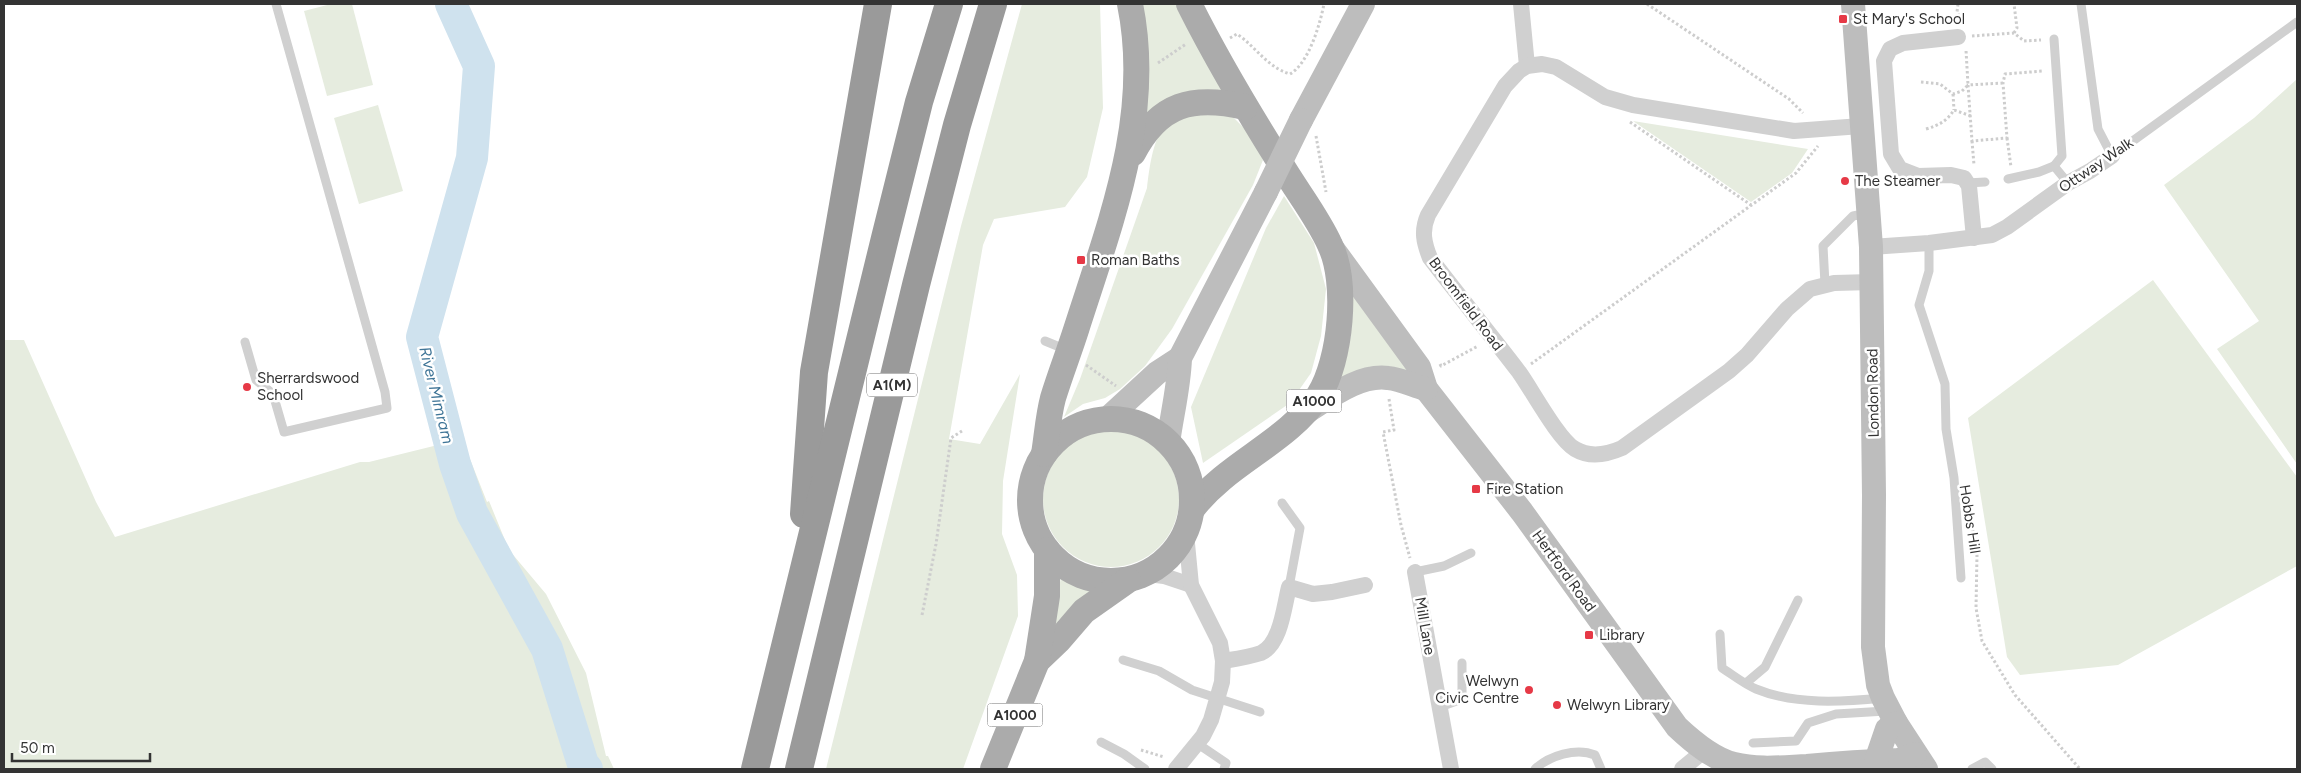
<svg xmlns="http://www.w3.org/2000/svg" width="2301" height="773" font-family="Figtree,sans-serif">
	<rect width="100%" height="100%" fill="#fff"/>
	<g fill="#e6ecdf">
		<polygon points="331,4 352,4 373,85 327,96 304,11"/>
		<polygon points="1022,4 1100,4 1103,108 1087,177 1065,207 994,219 983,245 949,439 980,444 1020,374 1003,481 1002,534 1017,575 1018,616 963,769 826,769 961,226"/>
		<polygon points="1141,4 1177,4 1226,97 1146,120"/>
		<polygon points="2297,79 2297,464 2217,349 2259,321 2164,185 2254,118"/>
		<polygon points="378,105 403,191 359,204 334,118"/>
		<path d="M 1198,112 L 1233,117 L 1253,137 L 1263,160 L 1253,185 L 1172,329 L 1145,366 L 1120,389 L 1105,398 L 1083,404 L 1064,417 L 1080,379 L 1147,188 C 1149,171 1153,132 1169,123 C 1177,117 1189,115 1198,112 Z"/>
		<polygon points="1633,121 1808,149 1792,173 1751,202"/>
		<polygon points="1284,196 1314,243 1326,289 1321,336 1311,373 1290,403 1203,463 1191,407 1266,228"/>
		<polygon points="2153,280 2297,477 2297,566 2118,665 2020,675 2007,657 1968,418"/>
		<path d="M 1351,286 L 1411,370 L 1339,382 C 1352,346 1353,324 1351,286 Z"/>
		<polygon points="4,340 24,340 96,502 115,537 360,462 369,462 462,439 487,502 489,501 509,550 546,594 586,673 606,756 608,756 614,769 4,769"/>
		<circle cx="1111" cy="499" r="68"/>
		<polygon points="1061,577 1082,588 1091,590 1059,620 1051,631"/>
	</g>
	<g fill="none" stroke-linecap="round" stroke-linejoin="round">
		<polyline stroke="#cfe2ee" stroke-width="32" points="451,4 479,66 472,158 422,337 455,464 472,513 547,649 583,764 587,769"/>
		<g stroke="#cdcdcd" stroke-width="3" stroke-dasharray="2.5 2.5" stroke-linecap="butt">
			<polyline points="1647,4 1789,99 1803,113"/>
			<polyline points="1958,4 1957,12 1962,22"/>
			<polyline points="2014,33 2017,28 2014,4"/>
			<polyline points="1972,36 2014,33 2024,41 2041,40"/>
			<path d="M 1230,38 L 1237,34 C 1256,47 1267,67 1290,74 C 1309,63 1320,24 1324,4"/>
			<polyline points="1158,63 1186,44"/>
			<polyline points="1921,82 1940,84 1953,94 1962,91 1968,85 1966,50"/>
			<polyline points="2003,83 1968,85 1972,141 2007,138 2003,83 2005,74 2043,71"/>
			<polyline points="1953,94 1954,110"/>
			<polyline points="1630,122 1751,205"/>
			<path d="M 1926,129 C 1939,125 1946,122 1954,110 L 1971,116"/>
			<polyline points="1316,136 1326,192"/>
			<polyline points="2007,138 2011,167"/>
			<polyline points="1972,141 1974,165"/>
			<polyline points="1440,364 1441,366 1478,346"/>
			<polyline points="1531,364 1796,173 1818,146"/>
			<polyline points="1086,365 1116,386"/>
			<polyline points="1389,399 1394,430 1383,432 1401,525 1410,558"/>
			<polyline points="1972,525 1977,554 1976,608 1982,641 2015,695 2080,769"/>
			<polyline points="922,615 936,544 951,438 962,431"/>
			<polyline points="1141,750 1164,757"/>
		</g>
		<g stroke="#d0d0d0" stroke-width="9">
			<polyline points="2081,4 2098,129 2112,156 2297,22"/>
			<polyline points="2054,39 2062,156 2054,166 2068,183"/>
			<polyline points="2008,179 2039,172 2054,166"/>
			<polyline points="1967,183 1985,182"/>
			<polyline points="1929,243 1929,271 1919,305 1945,384 1946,429 1954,478 1961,578"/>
			<polyline points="1825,284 1823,246 1853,216 1868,213"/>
			<polyline points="1045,341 1067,350"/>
			<polyline points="245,342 256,380 273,394 284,432 387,408 385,392 276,4"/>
			<polyline points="1282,503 1300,528 1289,587"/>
			<polyline points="1415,572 1444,566 1471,553"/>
			<path d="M 1720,634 L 1722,668 C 1733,675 1744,684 1756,689 C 1795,705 1842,702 1883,698"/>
			<polyline points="1123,660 1159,671 1192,690 1260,712"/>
			<polyline points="1746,683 1765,667 1798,600"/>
			<polyline points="1440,707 1462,699 1462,663"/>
			<polyline points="1101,742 1124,754 1145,769"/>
			<polyline points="1753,743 1796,741 1808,723 1836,714 1886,711"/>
			<polyline points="1198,744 1226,763 1224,769"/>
			<path d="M 1535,769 C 1549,756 1576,747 1595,755 L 1601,769"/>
			<polyline points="1972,769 1985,762 1992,769"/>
		</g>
		<g stroke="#d0d0d0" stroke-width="16">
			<polyline points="1521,4 1527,66"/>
			<polyline points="1958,37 1903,43 1890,49 1884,61 1891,154 1900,169 1918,176 1951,175 1964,178 1969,186 1974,238"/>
			<path d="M 1861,126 L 1794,131 L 1633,105 L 1605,97 L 1556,67 L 1542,64 L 1527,66 L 1519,71 L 1505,86 L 1428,215 C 1421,231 1424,243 1430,258 C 1459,296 1490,334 1519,372 C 1532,390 1558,439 1575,449 C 1590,458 1606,455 1622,448 L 1729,371 L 1747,355 L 1787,309 L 1810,289 L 1834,283 L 1872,282"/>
			<polyline points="1871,247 1929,243 1992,235 2007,227 2068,183 2090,171 2112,156"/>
			<polyline points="1415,572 1451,769"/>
			<polyline points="1148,574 1164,576 1191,585"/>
			<path d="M 1223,661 C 1235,659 1249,657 1261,653 C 1281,644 1284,606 1289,587 L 1313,594 L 1332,592 L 1365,585"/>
			<polyline points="1176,769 1203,736 1211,720 1222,682 1223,661 1220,643 1191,585 1186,533"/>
			<polyline points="1682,769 1705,750"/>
		</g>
		<g stroke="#bdbdbd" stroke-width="24">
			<polyline points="1853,4 1871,247 1874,495 1873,647 1878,685 1883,698 1896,723 1926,769"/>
			<polyline points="1301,120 1363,4"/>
			<path d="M 1333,249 L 1419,367 L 1426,389 L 1522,512 L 1677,727 C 1693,742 1713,759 1734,764 C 1758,770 1783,767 1807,766 C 1838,763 1868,761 1899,760 L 1915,754"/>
			<path d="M 1306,412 C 1329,398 1359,374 1388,378 C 1401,379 1414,386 1426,389"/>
			<polyline points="1107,419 1157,373 1180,358"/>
			<path d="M 1168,443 C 1172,414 1179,387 1180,358 L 1266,192"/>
			<polyline points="1876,761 1887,729 1896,723"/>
		</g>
		<g stroke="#ababab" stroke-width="26">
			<path d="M 1189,4 C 1216,58 1247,110 1279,161 C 1295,189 1317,216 1330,245 C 1348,282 1341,360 1319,395 C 1287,443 1228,462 1193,508"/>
			<path d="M 1133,153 C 1159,103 1193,95 1245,107"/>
			<circle cx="1111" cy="500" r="81"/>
			<path d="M 1044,454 C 1047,436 1048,417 1053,398 C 1060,375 1069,352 1076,330 C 1110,223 1153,117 1130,4"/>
			<polyline points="1037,661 1059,640 1084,611 1128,580"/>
			<polyline points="993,769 1037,661 1047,596 1047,550"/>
		</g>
		<g stroke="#9a9a9a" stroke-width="28">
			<polyline points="804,514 814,372 878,4"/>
			<polyline points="755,769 885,238 919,102 949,4"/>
			<polyline points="799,769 916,285 957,125 993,4"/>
		</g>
		<polyline stroke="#bdbdbd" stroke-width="24" points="1266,192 1301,120"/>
	</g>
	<g fill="#e63946" stroke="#fff" stroke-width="2">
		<rect x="1838" y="14" width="10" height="10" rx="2.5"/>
		<circle cx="1845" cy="181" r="5"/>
		<rect x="1076" y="255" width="10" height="10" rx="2.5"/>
		<circle cx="247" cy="387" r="5"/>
		<rect x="1471" y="484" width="10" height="10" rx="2.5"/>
		<rect x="1584" y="630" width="10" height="10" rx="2.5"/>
		<circle cx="1529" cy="690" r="5"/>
		<circle cx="1557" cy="705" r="5"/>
	</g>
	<g text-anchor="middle" stroke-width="5" stroke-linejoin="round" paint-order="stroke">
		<g fill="#fff" stroke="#707070" stroke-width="1">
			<rect x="867" y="373.5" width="50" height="23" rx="4"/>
			<rect x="1286.5" y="389.5" width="55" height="23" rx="4"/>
			<rect x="987.5" y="703.5" width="55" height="23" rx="4"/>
		</g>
		<g font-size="14" font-weight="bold" fill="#333">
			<text x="892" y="390">A1(M)</text>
			<text x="1314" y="406">A1000</text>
			<text x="1015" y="720">A1000</text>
		</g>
		<g font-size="15" fill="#333" stroke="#fff" text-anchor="start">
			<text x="1853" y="24">St Mary's School</text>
			<text x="1855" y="186">The Steamer</text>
			<text x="1091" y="265">Roman Baths</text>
			<text x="257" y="383">Sherrardswood<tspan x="257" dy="17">School</tspan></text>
			<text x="1486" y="494">Fire Station</text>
			<text x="1599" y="640">Library</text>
			<text x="1519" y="686" text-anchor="end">Welwyn<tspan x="1519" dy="17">Civic Centre</tspan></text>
			<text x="1567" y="710">Welwyn Library</text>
		</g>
		<g font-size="15" fill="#333" stroke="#fff">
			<text transform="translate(2096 165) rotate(-34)" y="5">Ottway Walk</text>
			<text transform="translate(1466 304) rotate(53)" y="5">Broomfield Road</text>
			<text transform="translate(1873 393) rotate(-91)" y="5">London Road</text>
			<text transform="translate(1970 519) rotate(81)" y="5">Hobbs Hill</text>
			<text transform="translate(1564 571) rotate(54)" y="5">Hertford Road</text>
			<text transform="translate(1425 626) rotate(80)" y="5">Mill Lane</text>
		</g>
		<g font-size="16" font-style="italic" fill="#3f7597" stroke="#fff">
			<text transform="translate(437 395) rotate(76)" y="6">River Mimram</text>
		</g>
	</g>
	<rect width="2301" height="773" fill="none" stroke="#333333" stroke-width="10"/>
	<path d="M12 753v8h138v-8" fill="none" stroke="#333333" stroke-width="2.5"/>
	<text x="20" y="753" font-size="15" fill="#333333" stroke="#ffffff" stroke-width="4" paint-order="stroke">50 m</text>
</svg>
